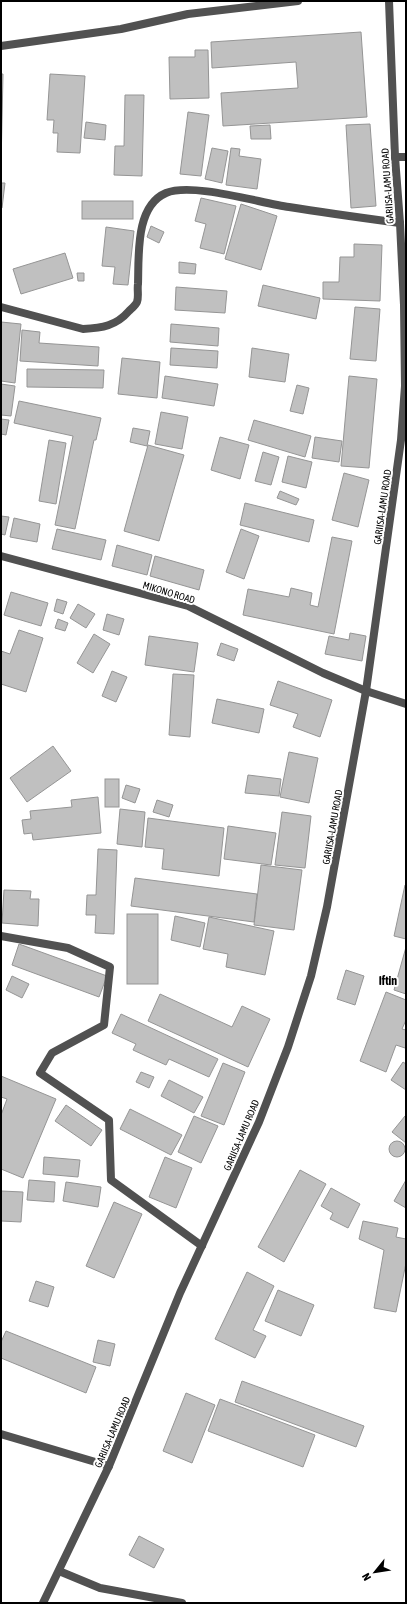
<svg xmlns="http://www.w3.org/2000/svg" width="407" height="1604" font-family="'Asap Condensed',sans-serif">
	<rect width="100%" height="100%" fill="#fff"/>
	<g fill="#c0c0c0" stroke="#959595">
		<polygon points="361,32 367,117 223,126 221,93 298,88 296,62 212,68 211,42"/>
		<polygon points="195,50 208,50 209,98 170,99 169,57 195,57"/>
		<polygon points="1,74 3,74 1,166"/>
		<polygon points="50,74 85,76 80,153 57,152 58,133 53,133 54,120 47,120"/>
		<polygon points="125,95 144,95 142,176 114,175 115,146 124,146"/>
		<polygon points="188,112 209,115 201,176 180,174"/>
		<polygon points="86,122 106,125 105,140 84,138"/>
		<polygon points="370,124 376,206 351,208 346,125"/>
		<polygon points="270,125 271,139 251,139 250,126"/>
		<polygon points="212,148 228,151 222,183 205,179"/>
		<polygon points="231,148 240,149 239,156 261,159 257,189 226,185"/>
		<polygon points="1,183 5,183 2,208 1,208"/>
		<polygon points="201,198 236,206 224,254 200,248 206,224 195,221"/>
		<rect x="82" y="201" width="51" height="18"/>
		<polygon points="241,204 277,216 261,270 225,259"/>
		<polygon points="151,226 164,232 159,243 147,237"/>
		<polygon points="106,227 134,231 128,285 113,284 115,267 102,266"/>
		<polygon points="354,244 382,245 380,301 323,299 323,282 339,282 340,257 354,257"/>
		<polygon points="65,253 73,278 21,294 13,269"/>
		<polygon points="179,262 196,264 195,274 179,273"/>
		<polygon points="77,273 84,273 84,281 78,281"/>
		<polygon points="263,285 320,298 316,319 258,306"/>
		<polygon points="176,287 227,291 225,313 175,310"/>
		<polygon points="355,307 380,309 376,361 350,359"/>
		<polygon points="1,322 21,324 15,383 1,381"/>
		<polygon points="171,324 219,328 218,346 170,342"/>
		<polygon points="22,330 40,332 39,343 99,347 98,366 20,361"/>
		<polygon points="171,348 218,351 217,368 170,365"/>
		<polygon points="252,348 289,354 285,382 249,377"/>
		<polygon points="122,358 160,362 157,398 118,394"/>
		<polygon points="27,369 104,370 103,388 27,387"/>
		<polygon points="165,376 218,384 214,406 162,398"/>
		<polygon points="349,376 377,379 369,468 341,466"/>
		<polygon points="1,384 15,386 11,416 1,415"/>
		<polygon points="297,385 309,388 303,414 290,411"/>
		<polygon points="19,401 101,418 96,440 94,440 75,529 55,525 73,436 14,423"/>
		<polygon points="161,412 188,417 182,449 155,444"/>
		<polygon points="1,419 9,420 6,435 1,434"/>
		<polygon points="254,420 311,436 305,457 248,440"/>
		<polygon points="133,428 150,431 147,446 130,442"/>
		<polygon points="220,437 249,445 240,479 211,470"/>
		<polygon points="315,437 342,441 339,462 312,458"/>
		<polygon points="49,440 66,443 56,504 39,501"/>
		<polygon points="148,445 184,455 159,541 124,531"/>
		<polygon points="263,452 279,457 271,485 255,481"/>
		<polygon points="288,456 312,462 306,488 282,482"/>
		<polygon points="344,473 369,480 358,527 332,520"/>
		<polygon points="280,491 299,499 296,505 277,498"/>
		<polygon points="245,503 314,520 309,542 240,525"/>
		<polygon points="1,516 9,517 5,535 1,534"/>
		<polygon points="14,518 40,524 37,542 10,537"/>
		<polygon points="57,529 106,540 101,560 52,549"/>
		<polygon points="241,529 259,536 244,579 226,572"/>
		<polygon points="332,537 352,541 334,634 243,615 248,589 289,597 291,588 312,593 310,605 318,607"/>
		<polygon points="117,545 152,555 147,575 112,566"/>
		<polygon points="155,556 204,570 199,590 150,576"/>
		<polygon points="11,592 48,603 41,626 4,615"/>
		<polygon points="57,599 67,602 63,614 54,611"/>
		<polygon points="78,604 95,614 86,628 70,618"/>
		<polygon points="107,614 124,619 119,635 103,630"/>
		<polygon points="58,619 68,623 65,631 55,628"/>
		<polygon points="19,630 43,638 26,692 1,684 1,651 10,654"/>
		<polygon points="350,633 366,636 362,661 325,654 329,636 349,640"/>
		<polygon points="94,634 110,644 93,673 77,663"/>
		<polygon points="149,636 198,643 194,672 145,665"/>
		<polygon points="221,643 238,649 234,661 217,655"/>
		<polygon points="112,671 127,677 116,702 102,696"/>
		<polygon points="173,674 194,675 190,737 169,735"/>
		<polygon points="278,681 332,700 320,737 293,727 298,714 270,705"/>
		<polygon points="217,699 264,709 259,733 212,723"/>
		<polygon points="53,746 71,771 27,802 10,778"/>
		<polygon points="289,752 318,758 309,803 280,797"/>
		<polygon points="248,775 281,779 279,796 245,793"/>
		<rect x="105" y="779" width="14" height="28"/>
		<polygon points="126,785 140,789 135,803 122,798"/>
		<polygon points="98,797 101,833 33,840 32,833 24,834 22,820 31,819 30,811 72,807 71,800"/>
		<polygon points="157,800 173,805 169,817 153,812"/>
		<polygon points="120,809 145,812 142,847 117,844"/>
		<polygon points="282,812 311,816 305,868 275,865"/>
		<polygon points="148,818 224,828 219,876 162,869 164,849 145,847"/>
		<polygon points="228,826 276,833 271,865 224,859"/>
		<polygon points="98,849 117,850 114,934 95,933 96,915 86,915 87,895 96,895"/>
		<polygon points="261,865 302,870 294,930 254,925"/>
		<polygon points="135,878 257,894 254,922 131,906"/>
		<polygon points="405,885 406,886 406,939 394,936"/>
		<polygon points="4,890 31,891 30,899 39,899 38,926 2,923"/>
		<rect x="127" y="914" width="31" height="70"/>
		<polygon points="175,916 205,923 200,947 171,940"/>
		<polygon points="209,917 274,931 265,975 226,967 228,954 203,949"/>
		<polygon points="19,944 107,976 99,997 12,965"/>
		<polygon points="406,947 406,994 394,990"/>
		<polygon points="346,970 364,976 355,1005 337,999"/>
		<polygon points="12,976 29,984 22,998 6,990"/>
		<polygon points="386,992 406,1000 406,1020 402,1029 406,1030 406,1046 405,1048 396,1045 386,1072 360,1061"/>
		<polygon points="160,994 232,1027 242,1006 270,1019 248,1067 148,1021"/>
		<polygon points="121,1014 218,1059 209,1077 169,1059 166,1065 133,1050 136,1044 112,1033"/>
		<polygon points="403,1062 406,1064 406,1090 391,1080"/>
		<polygon points="223,1063 245,1072 224,1125 201,1116"/>
		<polygon points="141,1072 154,1077 149,1088 136,1082"/>
		<polygon points="1,1076 56,1099 23,1178 1,1169 1,1115 7,1099 1,1097"/>
		<polygon points="169,1080 203,1097 194,1113 161,1096"/>
		<polygon points="66,1105 102,1130 91,1146 55,1121"/>
		<polygon points="130,1109 182,1135 171,1155 120,1129"/>
		<polygon points="194,1116 218,1126 201,1163 178,1152"/>
		<polygon points="405,1116 406,1117 406,1143 392,1132"/>
		<circle cx="397" cy="1149" r="8"/>
		<polygon points="44,1157 80,1160 78,1177 43,1174"/>
		<polygon points="165,1157 192,1168 176,1208 149,1197"/>
		<polygon points="300,1170 326,1184 284,1262 258,1247"/>
		<polygon points="29,1180 55,1182 54,1202 27,1200"/>
		<polygon points="406,1180 406,1208 394,1201"/>
		<polygon points="66,1182 101,1187 98,1207 63,1201"/>
		<polygon points="331,1188 360,1204 348,1228 330,1219 333,1213 321,1206"/>
		<polygon points="1,1191 23,1192 21,1222 1,1221"/>
		<polygon points="114,1202 142,1214 114,1278 86,1266"/>
		<polygon points="363,1221 398,1228 396,1237 406,1239 406,1263 396,1312 374,1308 384,1250 359,1239"/>
		<polygon points="247,1272 274,1286 253,1330 266,1336 255,1358 215,1339"/>
		<polygon points="36,1281 54,1287 48,1307 29,1301"/>
		<polygon points="278,1290 314,1305 301,1336 265,1321"/>
		<polygon points="6,1331 96,1367 86,1393 1,1358 1,1342"/>
		<polygon points="98,1340 115,1344 110,1366 93,1362"/>
		<polygon points="242,1381 364,1426 356,1447 235,1402"/>
		<polygon points="186,1393 215,1405 192,1463 163,1451"/>
		<polygon points="220,1399 315,1435 303,1467 208,1431"/>
		<polygon points="139,1536 164,1549 154,1568 129,1555"/>
	</g>
	<g fill="none" stroke-linecap="round" stroke-linejoin="round">
		<polyline stroke="#515151" stroke-width="8" points="59,1571 100,1588 182,1603"/>
		<g stroke="#515151" stroke-width="8">
			<polyline points="1,46 121,29 188,14 298,1"/>
			<polyline points="395,157 406,157"/>
			<path d="M 1,307 L 83,329 C 102,328 116,326 129,311 C 131,309 136,305 137,302 C 139,297 137,289 138,284 C 139,256 135,206 166,193 C 192,182 260,203 289,207 C 326,213 363,218 400,223"/>
			<polyline points="1,556 188,606 323,673 366,691 406,704"/>
			<polyline points="1,936 68,948 110,967 104,1025 52,1053 40,1073 109,1120 111,1180 202,1246"/>
			<polyline points="1,1434 109,1466"/>
		</g>
		<polyline stroke="#515151" stroke-width="8" points="43,1603 109,1466 180,1293 259,1122 288,1047 311,976 327,907 366,691 401,440 405,386 404,305 400,223 395,157 389,1"/>
	</g>
	<g text-anchor="middle" stroke-width="4" stroke-linejoin="round" paint-order="stroke">
		<g font-size="10" fill="#000" stroke="#fff">
			<text transform="translate(387 186) rotate(-94)" y="4">GARIISA-LAMU ROAD</text>
			<text transform="translate(382 507) rotate(-82)" y="4">GARIISA-LAMU ROAD</text>
			<text transform="translate(169 592) rotate(17)" y="4">MIKONO ROAD</text>
			<text transform="translate(332 827) rotate(-80)" y="4">GARIISA-LAMU ROAD</text>
			<text transform="translate(241 1135) rotate(-67)" y="4">GARIISA-LAMU ROAD</text>
			<text transform="translate(112 1432) rotate(-67)" y="4">GARIISA-LAMU ROAD</text>
		</g>
		<g font-size="12" font-weight="bold" fill="#000" stroke="#fff">
			<text x="388" y="985">Iftin</text>
		</g>
	</g>
	<rect width="407" height="1604" fill="none" stroke="#000000" stroke-width="4"/>
	<g transform="translate(375 1572) rotate(240)" stroke="#ffffff" stroke-width="3" paint-order="stroke">
	<path d="M0-3L7 15L0 10L-7 15Z" fill="#000000"/>
	<text y="-6" font-size="11" font-weight="bold" text-anchor="middle" fill="#000000">N</text>
	</g>
</svg>
